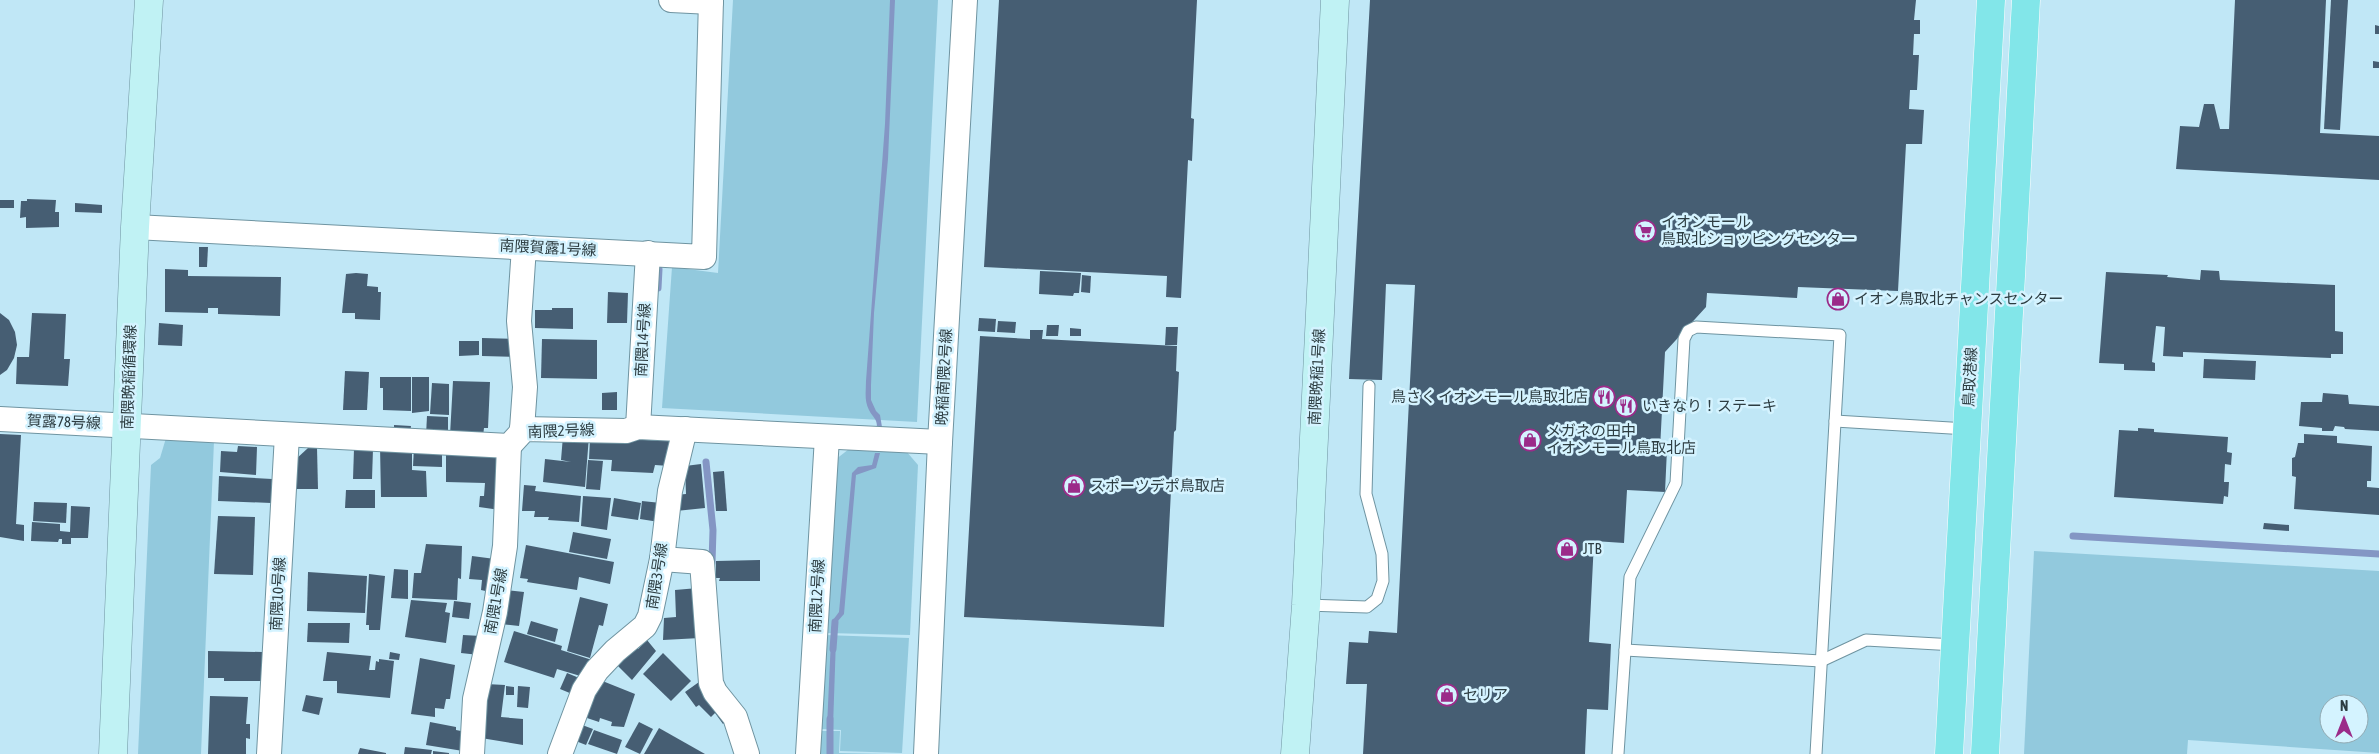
<svg xmlns="http://www.w3.org/2000/svg" width="2379" height="754" font-family="'Asap Condensed','Noto Sans JP',sans-serif">
	<rect width="100%" height="100%" fill="#c0e7f6"/>
	<g fill="#92c9dd" fill-rule="evenodd">
		<polygon points="733,0 938,0 917,422 662,408 672,267 718,273"/>
		<polygon points="166,438 214,441 201,754 138,754 151,465 160,458"/>
		<polygon points="849,449 906,451 918,465 910,635 826,633 835,460"/>
		<path d="M 2034,551 L 2379,571 L 2379,753 L 2188,740 L 2187,754 L 2024,754 ZM 2329,704 L 2359,704 L 2359,734 L 2329,734 Z"/>
		<polygon points="825,635 909,638 902,753 840,751 841,730 821,729"/>
		<polygon points="820,731 840,731 839,753 887,754 819,754"/>
	</g>
	<g fill="#8496c4">
		<path d="M 890,0 L 895,0 L 888,159 L 874,313 L 871,385 L 871,400 L 876,411 L 880,415 L 882,427 L 877,427 C 877,418 873,418 869,410 C 864,401 866,390 866,381 L 885,124 Z"/>
		<polygon points="875,453 880,453 876,468 856,475 844,614 837,622 837,631 831,631 833,620 839,612 852,473 858,467 872,465"/>
		<polygon points="831,639 836,639 833,727 827,727"/>
		<polygon points="832,733 832,754 827,754 828,734"/>
	</g>
	<g fill="none" stroke-linecap="round" stroke-linejoin="round">
		<g stroke="#8496c4" stroke-width="7">
			<polyline points="658,288 659,269"/>
			<polyline points="706,462 713,530 712,563"/>
			<polyline points="2073,536 2379,554"/>
			<polyline points="833,649 835,622"/>
			<polyline points="830,754 830,719"/>
		</g>
	</g>
	<g fill="#465e73">
		<polygon points="999,0 1197,0 1191,118 1194,119 1192,161 1188,160 1181,298 1166,297 1167,276 984,267"/>
		<polygon points="1370,0 1916,0 1914,20 1920,20 1920,34 1914,34 1913,55 1919,55 1917,90 1910,90 1909,109 1924,110 1922,144 1906,144 1898,291 1798,287 1797,298 1707,293 1706,307 1665,352 1660,449 1667,449 1665,492 1627,490 1624,543 1594,541 1589,642 1611,644 1608,710 1587,709 1585,754 1363,754 1367,684 1346,684 1349,642 1368,643 1369,631 1397,633 1415,285 1386,284 1382,380 1349,379"/>
		<polygon points="2235,0 2326,0 2320,133 2379,136 2379,180 2176,169 2180,126 2199,127 2204,104 2214,104 2220,129 2229,129"/>
		<polygon points="2331,0 2348,0 2340,130 2324,129"/>
		<polygon points="2375,25 2379,26 2379,34 2375,34"/>
		<polygon points="2373,61 2379,62 2379,68 2373,68"/>
		<polygon points="27,199 56,200 55,212 59,212 59,227 26,228 26,217 20,218 21,201 27,201"/>
		<rect x="0" y="200" width="14" height="8"/>
		<polygon points="75,203 102,205 102,213 75,212"/>
		<polygon points="199,247 208,247 207,267 199,267"/>
		<polygon points="165,269 188,270 188,276 281,277 280,316 218,314 218,308 208,308 208,313 165,312"/>
		<polygon points="2201,270 2219,271 2220,280 2335,285 2335,331 2343,332 2343,354 2331,354 2331,358 2183,352 2183,357 2163,356 2165,327 2156,326 2152,362 2155,363 2155,371 2124,370 2124,364 2099,363 2106,272 2168,275 2167,277 2200,280"/>
		<polygon points="1040,271 1081,273 1079,293 1074,293 1073,296 1039,294"/>
		<polygon points="356,273 368,274 367,286 378,287 378,292 381,292 380,320 355,319 355,313 342,313 346,274"/>
		<polygon points="1082,275 1091,276 1090,293 1081,292"/>
		<polygon points="608,292 628,293 627,323 607,323"/>
		<polygon points="552,308 573,308 573,329 535,328 535,310 552,310"/>
		<polygon points="0,313 9,320 15,332 17,345 14,358 7,370 0,375"/>
		<polygon points="32,313 66,314 64,359 70,359 68,386 16,384 17,357 29,357"/>
		<polygon points="979,318 996,319 995,332 978,331"/>
		<polygon points="998,321 1016,322 1015,333 997,332"/>
		<polygon points="159,323 183,325 182,346 158,345"/>
		<polygon points="1047,325 1059,325 1058,336 1046,336"/>
		<polygon points="1166,327 1178,327 1177,345 1165,345"/>
		<polygon points="1070,328 1081,329 1081,336 1070,336"/>
		<polygon points="1030,330 1043,330 1042,339 1177,346 1176,371 1179,372 1176,430 1174,432 1164,627 964,617 980,336 1030,339"/>
		<polygon points="482,338 516,339 516,357 482,356"/>
		<polygon points="542,339 597,340 597,379 541,378"/>
		<polygon points="459,341 479,341 479,355 459,356"/>
		<polygon points="2204,359 2256,361 2255,380 2203,378"/>
		<polygon points="345,371 369,372 367,410 343,410"/>
		<polygon points="380,377 411,377 411,411 383,410 383,388 380,388"/>
		<polygon points="412,377 429,377 429,411 412,413"/>
		<polygon points="453,381 490,382 488,428 484,428 483,436 450,435"/>
		<polygon points="432,383 449,384 449,415 430,414"/>
		<polygon points="617,392 617,410 602,410 602,393"/>
		<polygon points="2323,393 2348,395 2349,404 2379,406 2379,431 2345,429 2344,427 2335,426 2333,431 2322,431 2322,428 2299,426 2301,402 2322,402"/>
		<polygon points="427,416 448,417 448,436 426,435"/>
		<polygon points="394,425 411,426 410,433 394,433"/>
		<polygon points="2138,428 2154,429 2154,432 2228,437 2227,452 2232,453 2231,465 2225,464 2224,482 2229,482 2228,497 2224,496 2223,504 2114,497 2119,430 2138,431"/>
		<polygon points="0,434 21,435 16,524 24,525 24,541 0,537"/>
		<polygon points="2304,434 2337,436 2337,443 2372,446 2371,481 2367,481 2367,487 2379,488 2379,515 2294,509 2296,477 2292,476 2292,458 2295,457 2298,443 2304,443"/>
		<polygon points="563,436 589,436 585,487 543,482 545,459 571,462 561,460"/>
		<polygon points="645,438 645,440 671,441 669,466 655,465 653,473 611,471 612,460 589,459 590,439"/>
		<polygon points="238,446 257,447 256,475 220,472 221,451 237,452"/>
		<polygon points="380,446 412,446 412,470 426,471 427,497 381,497"/>
		<polygon points="414,447 442,448 442,467 413,466"/>
		<polygon points="308,448 317,448 318,489 295,489 295,460"/>
		<polygon points="446,448 499,452 500,510 479,507 480,496 484,496 485,483 446,482"/>
		<polygon points="354,449 373,449 372,479 353,479"/>
		<polygon points="588,460 603,461 600,490 586,489"/>
		<polygon points="701,464 705,508 676,511 675,495 686,494 685,466"/>
		<polygon points="724,471 727,511 716,511 713,472"/>
		<polygon points="219,476 272,479 271,503 218,501"/>
		<polygon points="524,485 536,486 535,491 581,496 579,522 548,520 549,517 534,517 535,511 522,511"/>
		<polygon points="346,490 375,490 375,508 345,508"/>
		<polygon points="583,496 611,498 607,530 581,526"/>
		<polygon points="614,498 641,503 638,520 611,516"/>
		<polygon points="642,501 661,503 659,522 640,519"/>
		<polygon points="34,502 67,503 66,523 33,521"/>
		<polygon points="71,506 90,507 88,538 71,538 71,544 62,544 62,539 59,539 58,542 31,541 32,522 60,524 60,531 70,532"/>
		<polygon points="218,516 255,517 253,575 214,574"/>
		<polygon points="2264,523 2289,525 2289,531 2263,529"/>
		<polygon points="573,532 611,539 607,559 569,552"/>
		<polygon points="426,544 462,546 461,579 458,578 457,600 412,598 414,573 421,573"/>
		<polygon points="526,545 614,562 610,584 579,577 577,590 527,582 528,579 520,578"/>
		<polygon points="472,556 495,559 490,592 481,590 482,580 469,579"/>
		<polygon points="760,560 760,581 719,581 720,578 716,578 716,561"/>
		<polygon points="394,569 408,570 408,599 391,598"/>
		<polygon points="308,572 367,576 365,613 307,611"/>
		<polygon points="369,574 385,576 380,630 369,630 369,625 366,625"/>
		<polygon points="698,588 700,638 663,640 664,618 676,617 675,590"/>
		<polygon points="505,590 524,592 519,626 500,624"/>
		<polygon points="580,597 608,604 603,626 599,625 590,658 567,651"/>
		<polygon points="411,600 447,603 445,612 450,613 446,643 405,637"/>
		<polygon points="454,601 471,603 469,619 452,617"/>
		<polygon points="531,621 558,629 555,642 527,634"/>
		<polygon points="308,623 350,623 349,643 307,642"/>
		<polygon points="514,631 562,646 561,650 592,660 587,678 557,669 554,678 504,662"/>
		<polygon points="463,635 481,636 479,655 461,653"/>
		<polygon points="647,640 656,651 632,680 618,666 636,647 638,649"/>
		<polygon points="208,651 262,652 262,655 265,655 262,681 224,681 224,678 208,678"/>
		<polygon points="327,652 371,656 369,670 375,670 376,661 379,662 379,659 394,661 390,698 337,693 337,681 323,681"/>
		<polygon points="390,652 400,654 399,660 389,659"/>
		<polygon points="663,653 691,681 671,701 643,674"/>
		<polygon points="420,658 455,665 450,699 446,699 444,709 435,708 435,717 411,714"/>
		<polygon points="567,673 584,680 577,696 560,689"/>
		<polygon points="595,678 635,694 624,727 611,726 612,722 600,718 599,722 587,718 588,714 578,711"/>
		<polygon points="699,682 729,719 723,724 715,713 711,717 699,705 696,707 685,692"/>
		<polygon points="486,684 505,685 501,717 523,719 523,745 481,738"/>
		<polygon points="506,686 514,687 514,695 506,695"/>
		<polygon points="518,686 530,687 528,708 517,707"/>
		<polygon points="306,695 323,698 319,715 302,711"/>
		<polygon points="210,696 248,697 246,724 250,724 250,739 246,738 246,754 208,754"/>
		<polygon points="430,722 456,727 456,730 466,732 463,751 426,745"/>
		<polygon points="574,722 593,729 586,745 568,738"/>
		<polygon points="639,722 653,729 640,754 625,747"/>
		<polygon points="659,728 705,754 644,754"/>
		<polygon points="594,730 622,740 617,754 588,744"/>
		<polygon points="405,747 432,750 431,754 404,754"/>
		<polygon points="360,748 386,753 386,754 358,754"/>
		<polygon points="433,751 449,753 449,754 433,754"/>
	</g>
	<g fill="none" stroke-linecap="round" stroke-linejoin="round">
		<g stroke="#6f94a1" stroke-width="13">
			<g id="lane">
				<polyline points="1835,421 1967,429"/>
				<polyline points="1306,605 1367,607 1377,599 1383,581 1382,554 1366,494 1369,386"/>
				<polyline points="1625,650 1821,661 1866,640 1955,645"/>
				<polyline points="1618,754 1630,577 1676,483 1684,339 1688,331 1696,327 1840,335 1816,754"/>
			</g>
		</g>
		<g stroke="#6f94a1" stroke-width="26">
			<g id="street">
				<polyline points="671,0 711,2"/>
				<polyline points="135,227 704,257 711,0"/>
				<polyline points="0,419 509,446 520,434 522,429 626,431 638,427 940,442"/>
				<polyline points="638,427 648,253"/>
				<polyline points="522,429 525,387 519,321 524,247"/>
				<polyline points="662,559 702,562 711,683 715,692 735,717 747,754"/>
				<polyline points="269,754 287,435"/>
				<polyline points="472,754 475,699 495,612 505,546 509,446"/>
				<polyline points="560,754 584,690 597,670 615,651 645,626 650,616 662,559 670,491 685,429"/>
				<polyline points="808,754 827,437"/>
				<polyline points="926,754 940,442 965,0"/>
			</g>
		</g>
		<g stroke="#6f94a1" stroke-width="29">
			<g id="secondary">
				<polyline points="113,754 135,227 149,0"/>
				<polyline points="1295,754 1306,605 1335,0"/>
			</g>
		</g>
		<g stroke="#fff" stroke-width="29">
			<g id="primary">
				<polyline points="1949,754 1991,0"/>
				<polyline points="1985,754 2026,0"/>
			</g>
		</g>
		<use href="#lane" stroke="#fff" stroke-width="11"/>
		<use href="#street" stroke="#fff" stroke-width="24"/>
		<use href="#secondary" stroke="#c0f2f4" stroke-width="28"/>
		<use href="#primary" stroke="#82e6e9" stroke-width="28"/>
	</g>
	<defs>
		<g id="supermarket-ring" transform="scale(1.125)"><circle r="9.5" fill="#d4f3ff" stroke="#9b2b89" stroke-width="1.5"/><path d="M-6-5.5h2.5l.6 2H6L4.5 2H-2.5L-4.4-4H-6ZM-1.5 3.2a1.3 1.3 0 1 0 .1 0ZM3 3.2a1.3 1.3 0 1 0 .1 0Z" fill="#9b2b89"/></g>
		<g id="shop-ring" transform="scale(1.125)"><circle r="9.5" fill="#d4f3ff" stroke="#9b2b89" stroke-width="1.5"/><path d="M-5-2.5h2.3a2.7 3.5 0 0 1 5.4 0H5L5.5 6h-11ZM-1.5-2.5h3a1.5 2.3 0 0 0-3 0Z" fill="#9b2b89"/></g>
		<g id="restaurant-ring" transform="scale(1.125)"><circle r="9.5" fill="#d4f3ff" stroke="#9b2b89" stroke-width="1.5"/><path d="M-5-6h1v4h1v-4h1v4h1v-4h1v5L-1.5 .5V6h-2V.5L-5-1ZM5-6V6H3V1.5H1.5Q1.5-4 5-6Z" fill="#9b2b89"/></g>
	</defs>
	<g fill-rule="evenodd">
		<use href="#supermarket-ring" x="1645" y="231"/>
		<use href="#shop-ring" x="1838" y="299"/>
		<use href="#restaurant-ring" x="1604" y="397"/>
		<use href="#restaurant-ring" x="1626" y="406"/>
		<use href="#shop-ring" x="1530" y="440"/>
		<use href="#shop-ring" x="1074" y="486"/>
		<use href="#shop-ring" x="1567" y="549"/>
		<use href="#shop-ring" x="1447" y="695"/>
	</g>
	<g text-anchor="middle" stroke-width="5" stroke-linejoin="round" paint-order="stroke">
		<g font-size="15" fill="#2d3d42" stroke="#d4f3ff" text-anchor="start">
			<text x="1661" y="227">イオンモール<tspan x="1661" dy="17">鳥取北ショッピングセンター</tspan></text>
			<text x="1854" y="304">イオン鳥取北チャンスセンター</text>
			<text x="1588" y="402" text-anchor="end">鳥さく イオンモール鳥取北店</text>
			<text x="1642" y="411">いきなり！ステーキ</text>
			<text x="1546" y="436">メガネの田中<tspan x="1546" dy="17">イオンモール鳥取北店</tspan></text>
			<text x="1090" y="491">スポーツデポ鳥取店</text>
			<text x="1583" y="554">JTB</text>
			<text x="1463" y="700">セリア</text>
		</g>
		<g font-size="15" fill="#2d3d42" stroke="#d4f3ff">
			<text transform="translate(548 248) rotate(3)" y="5">南隈賀露1号線</text>
			<text transform="translate(643 340) rotate(-87)" y="5">南隈14号線</text>
			<text transform="translate(129 377) rotate(-88)" y="5">南隈晩稲循環線</text>
			<text transform="translate(944 377) rotate(-87)" y="5">晩稲南隈2号線</text>
			<text transform="translate(1317 377) rotate(-87)" y="5">南隈晩稲1号線</text>
			<text transform="translate(1970 377) rotate(-87)" y="5">鳥取港線</text>
			<text transform="translate(64 422) rotate(2)" y="5">賀露78号線</text>
			<text transform="translate(561 431) rotate(-2)" y="5">南隈2号線</text>
			<text transform="translate(657 576) rotate(-81)" y="5">南隈3号線</text>
			<text transform="translate(278 594) rotate(-87)" y="5">南隈10号線</text>
			<text transform="translate(817 596) rotate(-87)" y="5">南隈12号線</text>
			<text transform="translate(496 601) rotate(-80)" y="5">南隈1号線</text>
		</g>
	</g>
	<g transform="translate(2344 719)"><circle r="24" fill="#d4f3ff" stroke="#91aab3"/>
	<path d="M0-4L9 19L0 12L-9 19Z" fill="#9b2b89"/>
	<text y="-8" font-size="14" font-weight="bold" text-anchor="middle" fill="#2d3d42">N</text>
	</g>
</svg>
